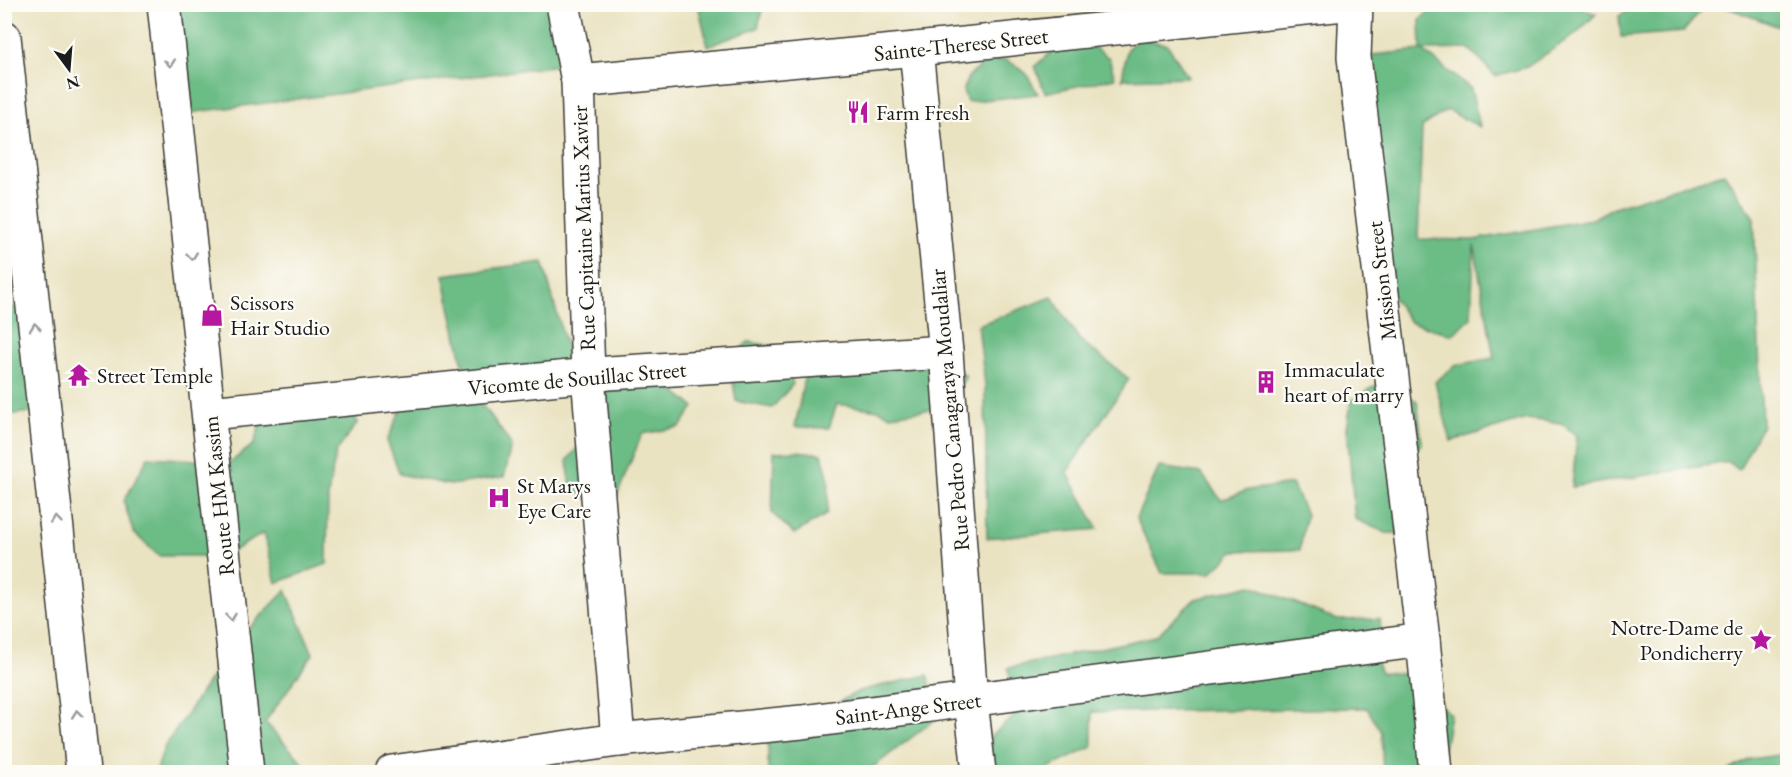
<svg xmlns="http://www.w3.org/2000/svg" width="1792" height="777" font-family="'EB Garamond',serif">
	<rect width="100%" height="100%" fill="#fdfcf7"/>
	<filter id="ink" filterUnits="userSpaceOnUse"><feTurbulence type="fractalNoise" baseFrequency=".0167" numOctaves="2"/><feDisplacementMap in="SourceGraphic" scale="12" xChannelSelector="R" yChannelSelector="G"/><feConvolveMatrix kernelMatrix="1 2 1 2 8 2 1 2 1" color-interpolation-filters="sRGB"/></filter>
	<filter id="wash" filterUnits="userSpaceOnUse"><feTurbulence type="fractalNoise" baseFrequency=".008" numOctaves="4" result="noise"/><feDisplacementMap in="SourceGraphic" scale="24" xChannelSelector="R" yChannelSelector="G"/><feGaussianBlur stdDeviation="1.35" result="paint"/><feColorMatrix in="noise" values="0 0 0 0 0 0 0 0 0 0 0 0 0 0 0 0 0 1.4 0 .05"/><feComposite in="paint" operator="in"/></filter>
	<g filter="url(#wash)">
		<rect width="100%" height="100%" fill="#eae3c2"/>
		<g fill="#6cbc86" stroke="#446c51" stroke-width="1.5">
			<polygon points="1639,4 1706,4 1706,5 1683,32 1621,37 1619,16"/>
			<polygon points="176,5 554,5 559,65 189,113"/>
			<polygon points="698,5 698,4 763,5 758,28 708,46"/>
			<polygon points="1435,5 1574,5 1596,14 1578,32 1527,67 1495,76 1470,49 1422,50 1471,89 1480,127 1447,110 1422,127 1418,239 1473,240 1592,219 1614,207 1724,173 1754,218 1762,425 1739,470 1728,462 1572,487 1577,436 1561,423 1527,419 1451,441 1435,382 1456,365 1494,358 1474,245 1471,318 1452,335 1410,322 1376,274 1354,57 1421,50 1420,20"/>
			<polygon points="1720,5 1787,5 1787,30"/>
			<polygon points="1138,39 1167,44 1188,77 1122,79 1127,49"/>
			<polygon points="1086,41 1109,58 1115,78 1045,93 1035,66 1060,45"/>
			<polygon points="987,60 1007,60 1026,73 1038,94 967,102 963,90 968,77"/>
			<polygon points="543,262 572,369 464,370 443,275"/>
			<polygon points="1052,297 1079,339 1129,379 1067,472 1098,529 987,538 985,385 978,325"/>
			<polygon points="26,307 38,411 8,415 4,381 4,308"/>
			<polygon points="748,342 779,347 793,384 772,408 736,401 733,381 733,356"/>
			<polygon points="809,352 947,363 966,376 950,404 926,410 890,415 879,410 837,404 829,428 795,427"/>
			<polygon points="434,374 464,388 489,413 512,446 504,477 450,485 400,474 387,441 404,402"/>
			<polygon points="660,379 694,407 680,427 642,434 614,503 593,502 571,487 567,461 603,415 595,392"/>
			<polygon points="1380,383 1417,401 1422,444 1412,453 1422,487 1417,534 1386,533 1355,519 1347,428 1351,401"/>
			<polygon points="341,400 358,422 336,452 328,495 327,564 276,583 264,533 231,552 216,473 254,444 265,407"/>
			<polygon points="797,451 822,454 829,480 827,514 794,534 772,513 774,452"/>
			<polygon points="148,457 197,460 218,556 159,556 133,532 124,501"/>
			<polygon points="1159,467 1201,473 1221,500 1248,490 1292,484 1306,514 1300,550 1234,551 1211,573 1162,573 1136,518"/>
			<polygon points="1251,585 1338,620 1380,619 1381,633 1370,647 1381,673 1414,674 1450,714 1440,772 1383,772 1381,732 1367,708 1092,712 1092,747 1050,767 1045,772 987,772 985,741 1018,713 1008,668 1156,636 1195,599"/>
			<polygon points="286,590 313,654 265,722 305,765 302,772 156,772 165,746 233,645"/>
			<polygon points="928,675 938,717 872,768 871,772 770,772 768,771 768,741 859,691"/>
			<polygon points="1787,754 1787,772 1726,772 1750,759"/>
			<polygon points="629,768 629,772 548,772"/>
		</g>
	</g>
	<g filter="url(#ink)">
		<g fill="none" stroke-linecap="round" stroke-linejoin="round">
			<g stroke="#3b3a35" stroke-width="36">
				<g id="minor">
					<polyline points="563,4 578,81 588,375 618,740"/>
					<polyline points="916,49 946,352 971,701 979,772"/>
					<polyline points="578,81 916,49 1344,4"/>
					<polyline points="209,413 609,373 946,352"/>
					<polyline points="392,772 618,740 802,722 1423,640"/>
				</g>
			</g>
			<g stroke="#3b3a35" stroke-width="36">
				<g id="tertiary">
					<polyline points="164,4 247,772"/>
					<polyline points="1356,4 1354,57 1423,640 1436,772"/>
					<polyline points="4,37 83,772"/>
				</g>
			</g>
			<use href="#minor" stroke="#fff" stroke-width="33"/>
			<use href="#tertiary" stroke="#fff" stroke-width="33"/>
		</g>
		<defs><path id="oneway-chevron" d="M-2-3.5L2.5 0L-2 3.5" fill="none" stroke-width="1.6" stroke-linecap="round" stroke-linejoin="round" transform="scale(1.5)"/></defs>
		<g stroke="#999">
			<use href="#oneway-chevron" transform="translate(170 63) rotate(84)"/>
			<use href="#oneway-chevron" transform="translate(192 256) rotate(84)"/>
			<use href="#oneway-chevron" transform="translate(35 327) rotate(-96)"/>
			<use href="#oneway-chevron" transform="translate(56 520) rotate(-96)"/>
			<use href="#oneway-chevron" transform="translate(231 617) rotate(84)"/>
			<use href="#oneway-chevron" transform="translate(77 714) rotate(-96)"/>
		</g>
	</g>
	<defs>
		<g id="restaurant-bare" transform="scale(1.8)"><path d="M-5-6h1v4h1v-4h1v4h1v-4h1v5L-1.5 .5V6h-2V.5L-5-1ZM5-6V6H3V1.5H1.5Q1.5-4 5-6Z" fill="#b5179e" stroke="#fdfcf7" stroke-width="2.5" paint-order="stroke"/></g>
		<g id="shop-bare" transform="scale(1.8)"><path d="M-5-2.5h2.3a2.7 3.5 0 0 1 5.4 0H5L5.5 6h-11ZM-1.5-2.5h3a1.5 2.3 0 0 0-3 0Z" fill="#b5179e" stroke="#fdfcf7" stroke-width="2.5" paint-order="stroke"/></g>
		<g id="temple-bare" transform="scale(1.8)"><path d="M0-6L5-2H3V0L6.5 2.5H4V6H1.5V3h-3V6H-4V2.5H-6.5L-3 0V-2H-5Z" fill="#b5179e" stroke="#fdfcf7" stroke-width="2.5" paint-order="stroke"/></g>
		<g id="building-bare" transform="scale(1.8)"><path d="M-4-6H4V6H1V3H-1V6H-4ZM-2.5-4.3h1.7v1.8h-1.7ZM.8-4.3h1.7v1.8H.8ZM-2.5-1h1.7V.8h-1.7ZM.8-1h1.7V.8H.8Z" fill="#b5179e" stroke="#fdfcf7" stroke-width="2.5" paint-order="stroke"/></g>
		<g id="hospital-bare" transform="scale(1.8)"><path d="M-5-5h3v3.5h4V-5h3V5h-3V1.5h-4V5h-3Z" fill="#b5179e" stroke="#fdfcf7" stroke-width="2.5" paint-order="stroke"/></g>
		<g id="sight-bare" transform="scale(1.8)"><path d="M0-6L1.8-2.2L6-1.7L2.9 1.2L3.7 5.4L0 3.3L-3.7 5.4L-2.9 1.2L-6-1.7L-1.8-2.2Z" fill="#b5179e" stroke="#fdfcf7" stroke-width="2.5" paint-order="stroke"/></g>
	</defs>
	<g fill-rule="evenodd">
		<use href="#restaurant-bare" x="858" y="112"/>
		<use href="#shop-bare" x="212" y="315"/>
		<use href="#temple-bare" x="79" y="375"/>
		<use href="#building-bare" x="1266" y="382"/>
		<use href="#hospital-bare" x="499" y="498"/>
		<use href="#sight-bare" x="1761" y="640"/>
	</g>
	<g text-anchor="middle" stroke-width="4.5" stroke-linejoin="round" paint-order="stroke">
		<g font-size="22" fill="#1c1c1c" stroke="#fdfcf7">
			<text transform="translate(961 44) rotate(-6)" y="8">Sainte-Therese Street</text>
			<text transform="translate(583 228) rotate(-92)" y="8">Rue Capitaine Marius Xavier</text>
			<text transform="translate(1381 281) rotate(-97)" y="8">Mission Street</text>
			<text transform="translate(577 378) rotate(-5)" y="8">Vicomte de Souillac Street</text>
			<text transform="translate(949 410) rotate(-95)" y="8">Rue Pedro Canagaraya Moudaliar</text>
			<text transform="translate(218 496) rotate(-96)" y="8">Route HM Kassim</text>
			<text transform="translate(908 708) rotate(-7)" y="8">Saint-Ange Street</text>
		</g>
		<g font-size="22" fill="#1c1c1c" stroke="#fdfcf7" text-anchor="start">
			<text x="876" y="120">Farm Fresh</text>
			<text x="230" y="310">Scissors<tspan x="230" dy="25">Hair Studio</tspan></text>
			<text x="1284" y="377">Immaculate<tspan x="1284" dy="25">heart of marry</tspan></text>
			<text x="97" y="383">Street Temple</text>
			<text x="517" y="493">St Marys<tspan x="517" dy="25">Eye Care</tspan></text>
			<text x="1743" y="635" text-anchor="end">Notre-Dame de<tspan x="1743" dy="25">Pondicherry</tspan></text>
		</g>
	</g>
	<rect width="1792" height="777" fill="none" stroke="#fdfcf7" stroke-width="24"/>
	<g transform="translate(69 69) rotate(164)" stroke="#fdfcf7" stroke-width="4.5" paint-order="stroke">
	<path d="M0-4.5L10 22L0 15L-10 22Z" fill="#1c1c1c"/>
	<text y="-9" font-size="16" font-weight="bold" text-anchor="middle" fill="#1c1c1c">N</text>
	</g>
</svg>
